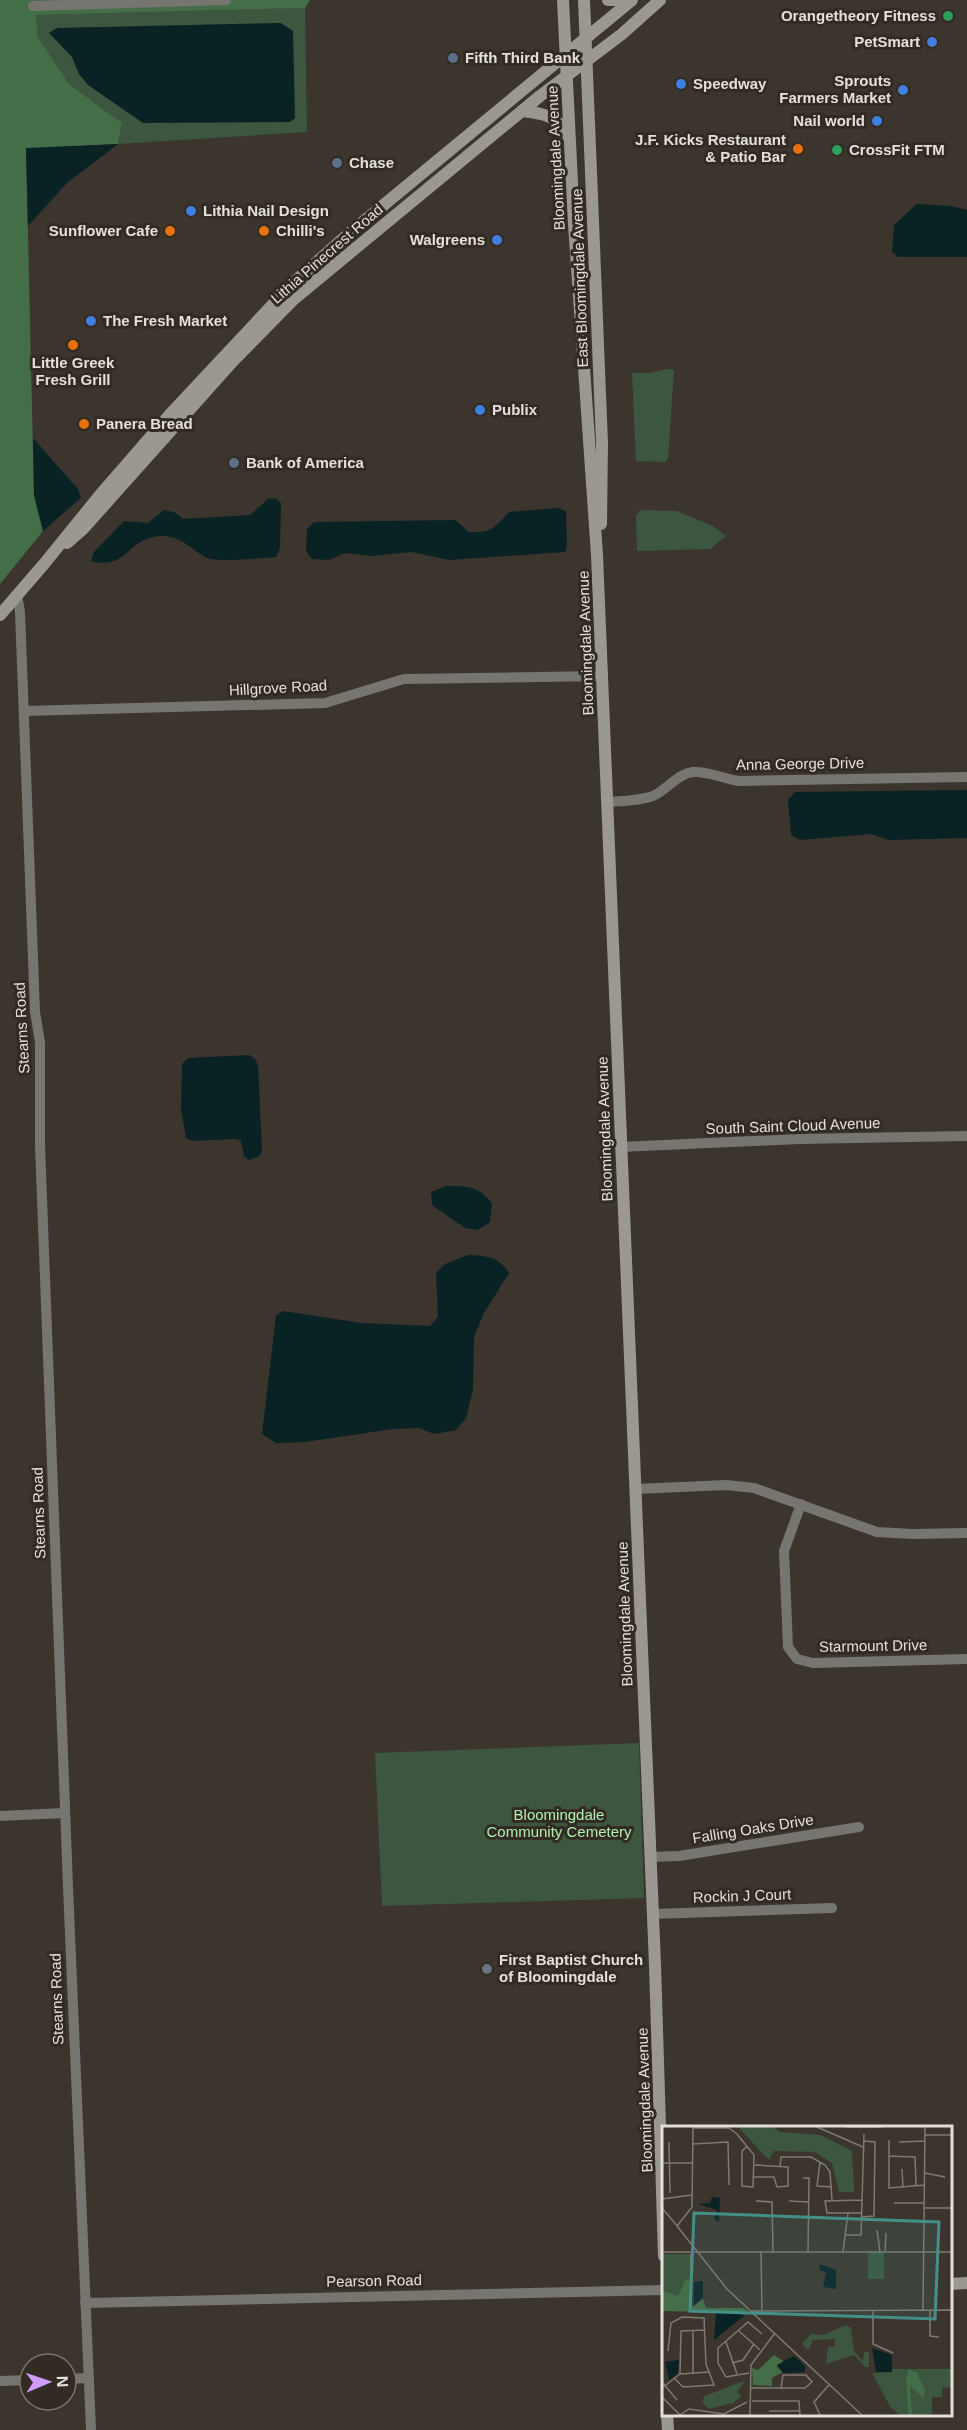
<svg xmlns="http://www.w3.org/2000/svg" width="967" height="2430" font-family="Arial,sans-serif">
	<rect width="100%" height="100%" fill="#3c352d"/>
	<g fill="#3d563f">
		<polygon points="305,8 307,132 118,144 122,123 69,84 38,37 36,15"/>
		<polygon points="667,369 674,370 668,459 665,462 636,461 632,373 650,373"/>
		<polygon points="641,510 677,511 713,526 726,536 710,549 637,551 636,516"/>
		<polygon points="639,1743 644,1898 382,1906 375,1753"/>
	</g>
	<polygon fill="#446e47" points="0,0 310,0 305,8 36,15 38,37 69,84 122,123 118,144 26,149 34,495 43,531 0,584"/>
	<g fill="#092224">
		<polygon points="281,23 293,31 295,118 290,122 143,123 88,85 79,74 72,57 49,33 57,28"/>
		<polygon points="118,144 67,183 28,226 26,148"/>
		<polygon points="917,204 951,206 967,210 967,257 898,257 892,252 894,225"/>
		<polygon points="33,438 78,489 81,498 43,531 34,495"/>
		<path d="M 275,498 L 281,503 L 280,548 L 276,557 C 255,558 231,562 211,559 C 197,557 185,535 161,536 C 127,537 128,571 91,561 L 94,552 L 124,521 L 148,523 L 164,510 L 174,512 L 183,519 L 250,515 L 268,499 Z"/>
		<path d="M 558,508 L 566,511 L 567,547 L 565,552 L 449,560 L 412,552 L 371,556 L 345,553 L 329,560 L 312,559 L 306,551 L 307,529 L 314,522 L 455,520 L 469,532 C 492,533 494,528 509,512 Z"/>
		<polygon points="967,790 967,838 889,840 871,834 800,840 791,835 788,800 795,792"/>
		<polygon points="249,1055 255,1059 258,1065 262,1150 260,1156 249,1160 244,1156 241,1141 236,1139 192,1141 186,1138 181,1109 182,1064 188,1058"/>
		<path d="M 446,1186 C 467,1186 480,1186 492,1204 L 490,1222 L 478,1230 L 465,1228 L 432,1205 L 431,1192 Z"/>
		<path d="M 468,1255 C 487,1256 498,1256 509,1273 L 484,1313 L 474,1337 L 473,1389 L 466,1418 L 456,1430 L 434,1434 L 419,1428 L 393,1429 L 305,1442 L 276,1443 L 262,1434 L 276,1316 L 283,1311 L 362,1323 L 430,1326 L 438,1317 L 436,1273 L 445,1264 Z"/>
	</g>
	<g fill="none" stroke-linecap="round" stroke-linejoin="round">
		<g stroke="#777570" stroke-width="10">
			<polyline points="33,6 226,0"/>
			<polyline points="17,595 20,612 35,1012 40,1042 40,1145 68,1887 91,2430"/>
			<polyline points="24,711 325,703 404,679 602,676"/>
			<path d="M 607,802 C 622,801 639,801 653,796 C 668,789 677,774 693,772 C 708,771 724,779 739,781 L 967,777"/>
			<polyline points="620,1147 799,1139 967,1136"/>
			<polyline points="635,1489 726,1485 754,1488 877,1532 913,1534 967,1533"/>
			<polyline points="801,1504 784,1551 788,1647 797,1659 813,1663 967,1659"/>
			<polyline points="0,1816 65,1813"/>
			<polyline points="650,1857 679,1856 859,1827"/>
			<polyline points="653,1914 832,1908"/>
			<polyline points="85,2303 664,2290"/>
			<polyline points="66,2379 88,2378"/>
			<polyline points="0,2381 30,2380"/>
		</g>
		<g stroke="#9b9891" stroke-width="12">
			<polyline points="563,0 574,224 597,555 655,1965 664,2256"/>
			<polyline points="584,0 602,443 601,524"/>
			<polyline points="608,0 626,0"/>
			<path d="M 522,111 C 542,113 559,116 568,136"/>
			<polyline points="67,543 83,529 233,361 294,299 540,96 622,34 660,0"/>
			<polyline points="0,615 44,564 100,495 173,411 292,284 346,236 632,0"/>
			<polyline points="950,2284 967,2283"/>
			<polyline points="667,2414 668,2430"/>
		</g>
	</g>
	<g fill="#2e9e5b" stroke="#322b23" stroke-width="2">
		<circle cx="948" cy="16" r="6"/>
		<circle cx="837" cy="150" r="6"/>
	</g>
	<g fill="#3f7fe0" stroke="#322b23" stroke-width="2">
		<circle cx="932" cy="42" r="6"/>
		<circle cx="681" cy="84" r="6"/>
		<circle cx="903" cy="90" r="6"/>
		<circle cx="877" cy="121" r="6"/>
		<circle cx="191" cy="211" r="6"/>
		<circle cx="497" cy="240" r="6"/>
		<circle cx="91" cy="321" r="6"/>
		<circle cx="480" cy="410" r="6"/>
	</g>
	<g fill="#5c6f8a" stroke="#322b23" stroke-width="2">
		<circle cx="453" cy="58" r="6"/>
		<circle cx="337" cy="163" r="6"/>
		<circle cx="234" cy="463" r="6"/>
	</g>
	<g fill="#e8710a" stroke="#322b23" stroke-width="2">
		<circle cx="798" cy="149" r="6"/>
		<circle cx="170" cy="231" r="6"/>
		<circle cx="264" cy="231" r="6"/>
		<circle cx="73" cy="345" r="6"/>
		<circle cx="84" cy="424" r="6"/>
	</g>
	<circle fill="#6b7280" stroke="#322b23" stroke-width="2" cx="487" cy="1969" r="6"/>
	<g text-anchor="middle" stroke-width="6" stroke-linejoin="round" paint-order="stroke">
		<g font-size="15" font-weight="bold" fill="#e4dfda" stroke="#322b23" text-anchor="start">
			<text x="936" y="21" text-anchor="end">Orangetheory Fitness</text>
			<text x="920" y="47" text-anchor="end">PetSmart</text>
			<text x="465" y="63">Fifth Third Bank</text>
			<text x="891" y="86" text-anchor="end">Sprouts<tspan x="891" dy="17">Farmers Market</tspan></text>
			<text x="693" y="89">Speedway</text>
			<text x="865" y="126" text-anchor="end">Nail world</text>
			<text x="786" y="145" text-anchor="end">J.F. Kicks Restaurant<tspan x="786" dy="17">&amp; Patio Bar</tspan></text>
			<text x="849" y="155">CrossFit FTM</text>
			<text x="349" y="168">Chase</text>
			<text x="203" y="216">Lithia Nail Design</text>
			<text x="158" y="236" text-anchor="end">Sunflower Cafe</text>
			<text x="276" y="236">Chilli's</text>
			<text x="485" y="245" text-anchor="end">Walgreens</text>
			<text x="103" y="326">The Fresh Market</text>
			<text x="73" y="368" text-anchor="middle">Little Greek<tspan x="73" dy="17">Fresh Grill</tspan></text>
			<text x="492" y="415">Publix</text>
			<text x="96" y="429">Panera Bread</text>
			<text x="246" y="468">Bank of America</text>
			<text x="499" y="1965">First Baptist Church<tspan x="499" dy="17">of Bloomingdale</tspan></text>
		</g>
		<g font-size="15" fill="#e4dfda" stroke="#322b23">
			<text transform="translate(556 158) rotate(-93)" y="5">Bloomingdale Avenue</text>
			<text transform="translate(327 254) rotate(-41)" y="5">Lithia Pinecrest Road</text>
			<text transform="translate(580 278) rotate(-92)" y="5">East Bloomingdale Avenue</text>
			<text transform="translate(586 643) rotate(-92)" y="5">Bloomingdale Avenue</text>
			<text transform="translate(278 688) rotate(-3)" y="5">Hillgrove Road</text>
			<text transform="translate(800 764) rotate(-1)" y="5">Anna George Drive</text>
			<text transform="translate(22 1028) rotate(-93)" y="5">Stearns Road</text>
			<text transform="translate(793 1126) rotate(-2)" y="5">South Saint Cloud Avenue</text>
			<text transform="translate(605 1129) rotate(-92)" y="5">Bloomingdale Avenue</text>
			<text transform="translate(39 1513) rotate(-92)" y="5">Stearns Road</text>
			<text transform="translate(625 1614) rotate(-92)" y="5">Bloomingdale Avenue</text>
			<text transform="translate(873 1646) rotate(-1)" y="5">Starmount Drive</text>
			<text transform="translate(753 1829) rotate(-9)" y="5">Falling Oaks Drive</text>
			<text transform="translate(742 1896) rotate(-2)" y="5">Rockin J Court</text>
			<text transform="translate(57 1999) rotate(-92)" y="5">Stearns Road</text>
			<text transform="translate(645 2100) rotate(-92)" y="5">Bloomingdale Avenue</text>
			<text transform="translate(374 2281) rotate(-1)" y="5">Pearson Road</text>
		</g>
		<g font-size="15" fill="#aef0b2" stroke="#322b23">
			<text x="559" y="1820">Bloomingdale<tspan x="559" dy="17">Community Cemetery</tspan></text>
		</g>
	</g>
	<g transform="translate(662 2126)">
		<rect width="290" height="290" fill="#3c352d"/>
		<path d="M 76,1 L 111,1 L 118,6 L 159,9 L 190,25 L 192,66 L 177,66 L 170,37 L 153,26 L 112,25 L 107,34 ZM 206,126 L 222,126 L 222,153 L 206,153 ZM 0,128 L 29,128 L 28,152 L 23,154 L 16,170 L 0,164 ZM 184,199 L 189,202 L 192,225 L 201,235 L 202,225 L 207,227 L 207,241 L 203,241 L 192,229 L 164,238 L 166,221 L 173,221 L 173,213 L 151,214 L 146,224 L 140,218 L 149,208 L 161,209 ZM 230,243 L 289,243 L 289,261 L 280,262 L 280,271 L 270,271 L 270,288 L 250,289 L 247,286 L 248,260 L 262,271 L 263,264 L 250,243 L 244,253 L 246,289 L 238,289 L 229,282 L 210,247 L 230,246 ZM 84,254 L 75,265 L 79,271 L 71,277 L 46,283 L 40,275 L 43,270 Z" fill="#3d563f"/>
		<path d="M 29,152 L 30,181 L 41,173 L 44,182 L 82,182 L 88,187 L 0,185 L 0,164 L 16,170 L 23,154 ZM 112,229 L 121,235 L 115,241 L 121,246 L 110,252 L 110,260 L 91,259 L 90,242 L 96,244 ZM 247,243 L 254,246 L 263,264 L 262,272 L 248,260 L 250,289 L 246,289 L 244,253 Z" fill="#446e47"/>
		<path d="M 50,71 L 58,72 L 57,96 L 52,93 L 55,84 L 36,78 L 48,77 ZM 158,138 L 174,144 L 174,163 L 161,161 L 164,146 L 157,144 ZM 41,155 L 41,171 L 32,180 L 32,156 ZM 54,187 L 68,187 L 83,189 L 52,214 ZM 210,222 L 230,229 L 230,246 L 214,246 ZM 132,230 L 143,240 L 143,246 L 121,247 L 115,239 ZM 17,234 L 16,247 L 7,254 L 3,236 Z" fill="#092224"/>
		<path fill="none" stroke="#7f7972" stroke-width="1.5" d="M 155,1 L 201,21M 184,1 L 220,1M 31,2 L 67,2 L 75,8 L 92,29 L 91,61 L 80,60 L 80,25 L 85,20M 263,9 L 290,9M 227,14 L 227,62 L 263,59M 7,16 L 8,67M 237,16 L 263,15M 30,18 L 66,16 L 67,59M 227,30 L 253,31 L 254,59M 158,36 L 155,60 L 170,61M 0,37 L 30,37M 118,41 L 119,31 L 149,31 L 163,39 L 168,46 L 170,74M 240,43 L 241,62M 263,47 L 283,51M 92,51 L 112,51 L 115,61 L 126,60 L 126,41 L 93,39M 141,52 L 147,52 L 146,126M 0,73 L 30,69M 98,75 L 94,75 L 110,76 L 111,126M 127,75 L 147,76M 232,77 L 262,77M 0,82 L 17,102M 262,82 L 290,82M 199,87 L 165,87 L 163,75 L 200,74M 199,91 L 212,90 L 213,16 L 202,15M 15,100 L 30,81 L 31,1M 15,100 L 65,163 L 200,289M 215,104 L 218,126M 183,109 L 199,109 L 202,8M 0,126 L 86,126M 86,126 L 290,126M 99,126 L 100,185M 181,126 L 186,87M 223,126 L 224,107M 29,181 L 29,128M 211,184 L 211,218 L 231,227M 261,184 L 263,1M 268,184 L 268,210 L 277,211M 88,185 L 290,184 L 290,199M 31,204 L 31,248M 77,205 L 98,224M 64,216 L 75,248M 6,225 L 9,197 L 20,191 L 42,192 L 44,238 L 52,259 L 21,261 L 13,253M 70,237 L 81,234 L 92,218M 87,247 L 64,251 L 56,237 L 56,222 L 86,196 L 100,208M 18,248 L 47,246M 121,249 L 144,249 L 150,256 L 143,262 L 119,262 ZM 0,256 L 15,274M 0,262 L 18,248 L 19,205 L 43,204M 88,262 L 119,262M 0,271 L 18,289M 90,275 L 137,275 L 138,289M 107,285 L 138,285M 18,289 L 27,283 L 62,288 L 85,276M 88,289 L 89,239 L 113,207M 158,289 L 152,276 L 167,259"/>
		<path fill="#449089" fill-opacity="0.15" stroke="#449089" stroke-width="3" d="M 32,87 L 277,96 L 273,193 L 28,185 Z"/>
		<rect width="290" height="290" fill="none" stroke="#e4dfda" stroke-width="3"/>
	</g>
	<g transform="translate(48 2382) rotate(88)"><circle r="28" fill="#322b23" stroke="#79736c" stroke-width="1.5"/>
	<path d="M0-4.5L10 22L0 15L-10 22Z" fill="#d09dfe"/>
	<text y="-9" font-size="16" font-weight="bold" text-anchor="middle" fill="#e4dfda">N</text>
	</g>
</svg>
